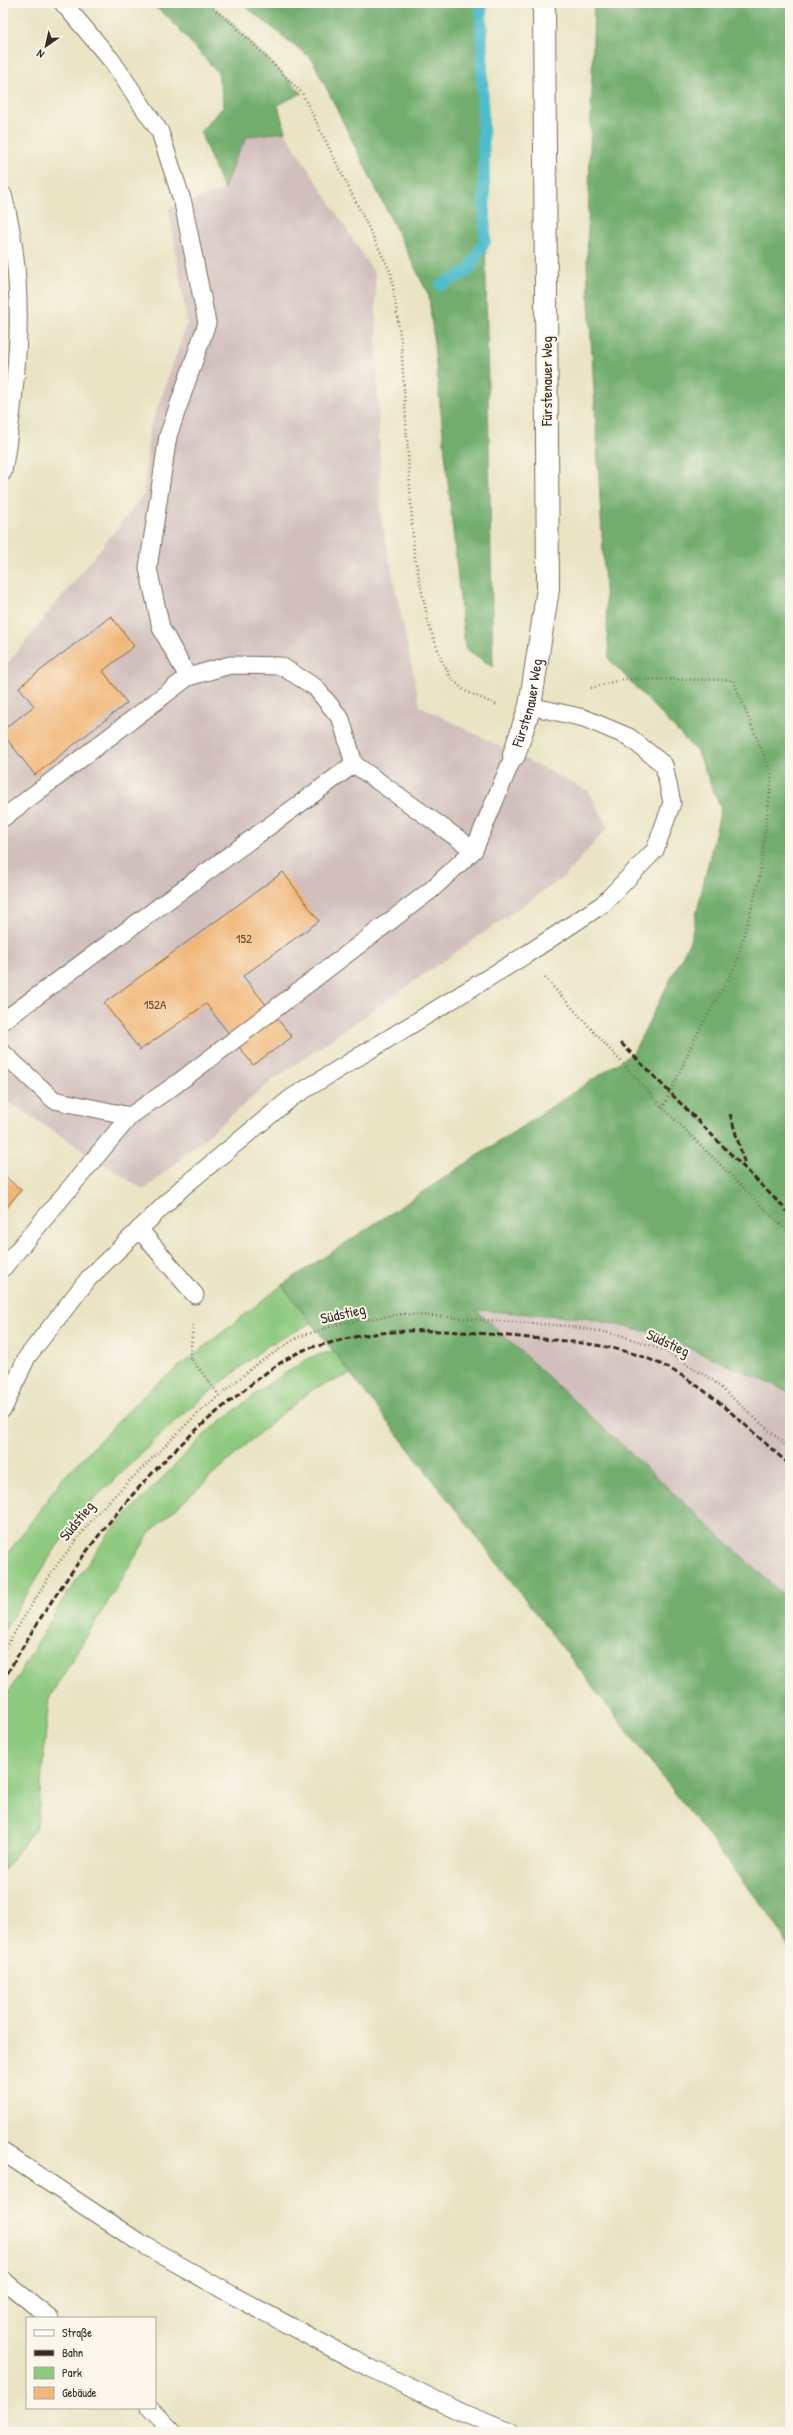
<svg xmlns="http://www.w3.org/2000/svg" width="793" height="2435" font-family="'Patrick Hand',sans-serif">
	<rect width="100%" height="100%" fill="#fbf7ec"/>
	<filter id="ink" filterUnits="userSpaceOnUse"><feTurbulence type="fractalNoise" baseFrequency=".025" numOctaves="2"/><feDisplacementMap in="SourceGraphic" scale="8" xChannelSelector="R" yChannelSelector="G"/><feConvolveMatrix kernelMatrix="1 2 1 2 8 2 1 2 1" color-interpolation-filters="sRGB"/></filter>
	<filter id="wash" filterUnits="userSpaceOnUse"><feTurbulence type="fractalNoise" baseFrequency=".012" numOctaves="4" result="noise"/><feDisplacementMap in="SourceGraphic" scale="16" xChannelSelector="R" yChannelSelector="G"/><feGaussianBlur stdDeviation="0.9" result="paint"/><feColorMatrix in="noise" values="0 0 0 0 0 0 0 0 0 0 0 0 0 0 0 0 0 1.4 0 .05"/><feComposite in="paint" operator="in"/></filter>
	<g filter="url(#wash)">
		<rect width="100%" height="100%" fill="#eae4c4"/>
		<g fill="#d1bfbd">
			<polygon points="267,132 285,132 375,274 381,519 420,706 588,791 608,827 565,876 273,1080 144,1190 3,1098 3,669 144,495 149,431 187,324 169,208 224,190 235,158 248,136"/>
			<polygon points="475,1310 585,1318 655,1333 790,1392 790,1601"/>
		</g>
		<g fill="#8dc97e" stroke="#647a4e">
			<polygon points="282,1285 311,1323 267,1346 178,1418 93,1500 57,1546 3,1632 3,1560 63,1478 147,1392"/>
			<polygon points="333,1351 351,1374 315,1388 275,1419 151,1531 49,1698 37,1826 3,1871 3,1702 62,1601 109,1533 207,1432 271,1382 311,1357"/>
		</g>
		<g fill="#72ad6d" stroke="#566c46">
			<polygon points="150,3 208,3 231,22 302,93 278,105 285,132 248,136 235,158 224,190 200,132 224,106 218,73 168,17"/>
			<polygon points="241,3 481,3 493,667 465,648 429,296 312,59"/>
			<polygon points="594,3 790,3 790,1392 655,1333 585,1318 476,1310 790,1601 790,1952 777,1925 282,1285 633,1053 690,941 721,809 698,753 609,659 587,266"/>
		</g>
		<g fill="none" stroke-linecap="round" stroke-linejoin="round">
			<polyline stroke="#50bccb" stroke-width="12" points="441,285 468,271 485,241 481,3"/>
		</g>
		<g id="blocks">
			<g fill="#f1b779">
				<polygon points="111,616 134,646 103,671 127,703 35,775 3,734 3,730 34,706 19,687"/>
				<polygon points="283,872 319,921 243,976 292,1037 253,1065 206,1004 140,1050 104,1003"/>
				<polygon points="3,1175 21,1190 3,1211"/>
			</g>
		</g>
	</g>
	<g filter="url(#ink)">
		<use href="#blocks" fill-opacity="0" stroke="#786b58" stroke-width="1"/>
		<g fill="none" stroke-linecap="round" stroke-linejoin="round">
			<g stroke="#786b58" stroke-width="19">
				<g id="service">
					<polyline points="63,3 112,61 160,132 183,203 207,323 168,436 148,568 161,628 188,677"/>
					<path d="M 3,195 C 28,285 18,380 3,472"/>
					<polyline points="3,818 188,677 230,665 281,666 315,687 341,719 354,764 474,850"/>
					<polyline points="3,1021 354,764"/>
					<polyline points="3,1053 54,1100 130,1116"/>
					<polyline points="139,1229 195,1295"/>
					<polyline points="3,1268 130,1116 175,1085 431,890 474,850 514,755"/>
					<polyline points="3,1409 27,1357 89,1278 183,1187 291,1098 524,956 603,904 655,850 672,803 664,765 629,737 584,718 530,706"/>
					<polyline points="3,2152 137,2241 232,2295 354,2360 465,2414 510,2432"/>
					<polyline points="3,2280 50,2318"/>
					<polyline points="150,2408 173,2432"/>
				</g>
			</g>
			<g stroke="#786b58" stroke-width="24">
				<g id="minor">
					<path id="s1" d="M 514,755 L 530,706 L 548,589 L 544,3"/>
				</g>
			</g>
			<g stroke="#786b58" stroke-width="2.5" stroke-dasharray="1 3" stroke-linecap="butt">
				<polyline points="207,3 231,22 302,93 391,273 401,341 414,553 429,626 442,661 451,678 465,691 497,705"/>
				<polyline points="591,688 623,679 733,680 772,775 759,880 736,964 695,1038 663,1108"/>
				<polyline points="545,978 663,1108 790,1234"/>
				<polyline points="193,1325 190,1357 219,1395"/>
				<polyline points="3,1651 54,1569 97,1513 196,1415 257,1364 298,1337 342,1323 404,1314 568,1326 620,1335 663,1350 711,1379 790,1449"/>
			</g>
			<use href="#service" stroke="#fff" stroke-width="17"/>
			<use href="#minor" stroke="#fff" stroke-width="22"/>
			<g stroke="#3b2a1e" stroke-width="3" stroke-dasharray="6 3" stroke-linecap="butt">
				<polyline points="621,1043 790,1214"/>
				<polyline points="730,1114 745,1165"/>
				<path d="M 3,1681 C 64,1572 140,1471 239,1394 C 259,1378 281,1360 304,1350 C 313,1346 324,1345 333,1342 C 392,1326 448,1330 509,1336 C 558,1341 613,1342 658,1363 C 706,1384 750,1431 790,1465"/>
			</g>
		</g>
	</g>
	<g text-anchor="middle" stroke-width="4" stroke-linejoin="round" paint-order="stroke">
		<g font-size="13" fill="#684d35">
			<text x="244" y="943">152</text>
			<text x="155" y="1009">152A</text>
		</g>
		<g font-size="15" fill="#3b2a1e" stroke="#fbf7ec">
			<text transform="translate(547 381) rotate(-90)" y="5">Fürstenauer Weg</text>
			<text dy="5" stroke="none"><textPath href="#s1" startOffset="54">Fürstenauer Weg</textPath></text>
			<text transform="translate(343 1314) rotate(-13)" y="5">Südstieg</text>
			<text transform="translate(668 1343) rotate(25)" y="5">Südstieg</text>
			<text transform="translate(77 1521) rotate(-51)" y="5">Südstieg</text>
		</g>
	</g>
	<rect width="793" height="2435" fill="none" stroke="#fbf7ec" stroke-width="16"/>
	<rect x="26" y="2317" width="130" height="92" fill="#fbf7ec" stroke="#aea59a"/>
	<rect x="34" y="2330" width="20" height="6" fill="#ffffff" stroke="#aea59a"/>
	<text x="62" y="2337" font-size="12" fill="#3b2a1e">Straße</text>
	<rect x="34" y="2350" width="20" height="6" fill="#3b2a1e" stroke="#aea59a"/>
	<text x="62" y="2357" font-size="12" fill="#3b2a1e">Bahn</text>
	<rect x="34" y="2367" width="20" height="12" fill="#8dc97e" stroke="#aea59a"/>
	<text x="62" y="2377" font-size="12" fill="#3b2a1e">Park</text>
	<rect x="34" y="2387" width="20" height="12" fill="#f1b779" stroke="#aea59a"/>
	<text x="62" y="2397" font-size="12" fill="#3b2a1e">Gebäude</text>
	<g transform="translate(46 46) rotate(214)" stroke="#fbf7ec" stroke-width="3" paint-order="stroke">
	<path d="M0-3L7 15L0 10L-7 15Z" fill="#3b2a1e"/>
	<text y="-6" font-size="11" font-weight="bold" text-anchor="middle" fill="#3b2a1e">N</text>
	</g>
</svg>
